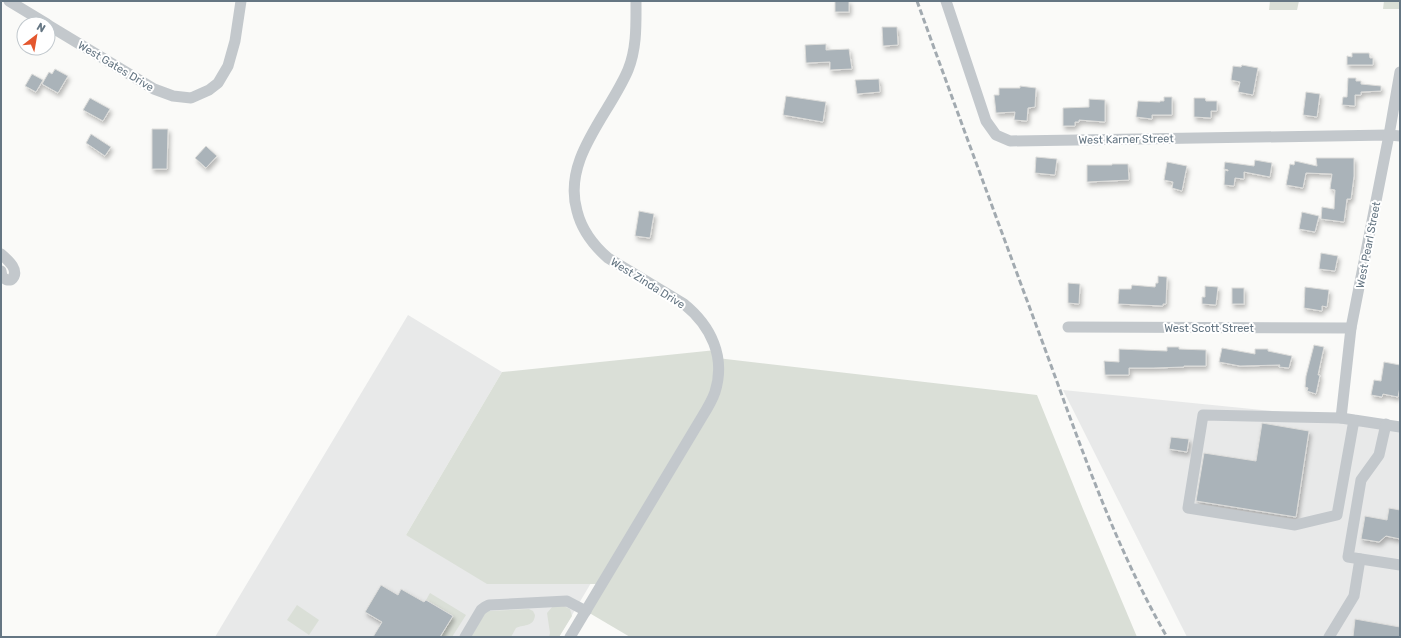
<svg xmlns="http://www.w3.org/2000/svg" width="1401" height="638" font-family="Rubik,sans-serif">
	<defs>
		<filter id="shadow"><feDropShadow dx="2" dy="3.5" stdDeviation="2" flood-color="#0004"/></filter>
	</defs>
	<rect width="100%" height="100%" fill="#fafaf8"/>
	<g fill="#e8e9e9">
		<polygon points="408,315 502,372 406,535 591,583 559,637 215,637"/>
		<polygon points="1063,390 1341,418 1400,427 1400,637 1187,637"/>
	</g>
	<g fill="#dadfd7">
		<polygon points="1270,1 1299,1 1297,10 1269,10"/>
		<polygon points="1384,1 1400,1 1400,9 1383,9"/>
		<polygon points="716,350 717,358 1037,395 1083,509 1137,637 630,637 586,611 603,584 487,584 406,535 502,372"/>
		<polygon points="430,593 466,615 452,637 441,636 453,616 426,600"/>
		<polygon points="297,605 319,620 309,635 287,620"/>
		<polygon points="562,605 570,609 572,616 559,637 549,637 550,633 547,613 553,606"/>
		<path d="M 529,609 L 533,611 L 535,615 C 534,627 525,624 516,628 L 511,637 L 471,637 L 485,613 L 488,611 Z"/>
	</g>
	<g fill="#aab3b9" stroke="#dcdcda" filter="url(#shadow)">
		<rect x="835" y="1" width="14" height="11"/>
		<polygon points="882,27 897,27 898,45 883,46"/>
		<polygon points="826,44 826,50 849,49 852,69 830,70 830,62 806,63 805,45"/>
		<polygon points="1352,53 1369,53 1370,58 1373,58 1373,65 1347,65 1347,56 1352,57"/>
		<polygon points="1242,65 1258,68 1253,95 1238,92 1240,82 1231,80 1233,66 1241,67"/>
		<polygon points="55,69 68,76 58,93 42,84 49,72 52,74"/>
		<polygon points="32,74 43,80 36,92 25,86"/>
		<polygon points="1348,78 1356,78 1356,81 1361,81 1361,84 1381,86 1381,91 1361,92 1361,95 1355,95 1355,106 1342,105 1343,97 1347,97"/>
		<polygon points="879,79 880,92 857,94 855,80"/>
		<polygon points="1020,86 1036,88 1035,107 1028,108 1027,121 1014,120 1015,112 996,113 994,95 999,95 999,88 1020,88"/>
		<polygon points="1306,92 1320,94 1317,117 1303,115"/>
		<polygon points="786,96 826,102 823,122 783,115"/>
		<polygon points="1164,97 1172,97 1172,115 1152,115 1152,119 1136,117 1138,101 1160,102 1160,101 1164,101"/>
		<polygon points="90,98 110,109 103,121 83,110"/>
		<polygon points="1194,98 1205,98 1206,101 1217,101 1217,111 1211,111 1211,118 1194,117"/>
		<polygon points="1089,99 1105,100 1105,122 1079,120 1079,122 1075,122 1075,126 1063,126 1063,108 1089,107"/>
		<polygon points="152,129 168,129 167,169 152,169"/>
		<polygon points="91,134 111,147 105,156 86,143"/>
		<polygon points="206,146 217,156 206,168 195,158"/>
		<polygon points="1036,157 1057,159 1055,175 1035,173"/>
		<polygon points="1316,158 1354,158 1354,176 1351,199 1347,199 1344,222 1321,219 1322,207 1334,209 1335,190 1330,189 1332,174 1306,173 1303,188 1286,185 1290,164 1294,165 1295,161 1317,166"/>
		<polygon points="1255,160 1272,163 1270,177 1244,172 1244,179 1235,178 1234,186 1224,185 1225,170 1228,171 1228,170 1224,169 1225,162 1254,166"/>
		<polygon points="1167,162 1187,166 1182,191 1172,188 1173,182 1164,180"/>
		<polygon points="1112,164 1128,164 1129,180 1087,182 1087,165 1112,165"/>
		<polygon points="639,211 654,214 650,238 635,236"/>
		<polygon points="1302,212 1319,216 1315,232 1299,229"/>
		<polygon points="1321,253 1338,256 1335,271 1319,269"/>
		<polygon points="1158,276 1167,277 1166,304 1163,304 1163,306 1118,304 1119,289 1131,289 1132,285 1155,287 1156,283 1158,283"/>
		<polygon points="1068,283 1080,284 1079,304 1068,303"/>
		<polygon points="1205,286 1218,287 1216,305 1202,304 1202,297 1205,297"/>
		<polygon points="1305,287 1329,290 1327,307 1322,306 1322,311 1304,308"/>
		<rect x="1232" y="288" width="12" height="16"/>
		<polygon points="1314,345 1324,347 1318,375 1320,375 1316,394 1307,391 1308,388 1305,387 1306,376"/>
		<polygon points="1167,347 1179,347 1179,349 1206,350 1206,366 1184,366 1184,367 1153,368 1129,368 1129,375 1105,375 1104,361 1119,362 1119,349 1167,351"/>
		<polygon points="1222,348 1255,354 1255,349 1268,349 1268,351 1292,356 1289,368 1279,367 1280,365 1240,366 1219,362"/>
		<polygon points="1384,362 1400,365 1400,387 1398,397 1383,394 1382,397 1371,395 1374,380 1381,381"/>
		<polygon points="1262,423 1309,431 1296,517 1196,501 1204,453 1256,461"/>
		<polygon points="1171,437 1189,439 1187,452 1169,449"/>
		<polygon points="1389,508 1400,510 1400,539 1386,536 1379,542 1361,539 1365,516 1387,520"/>
		<polygon points="381,585 398,595 401,589 424,602 426,600 453,616 440,637 373,637 382,622 365,612"/>
		<polygon points="1355,619 1400,627 1400,637 1353,637"/>
	</g>
	<g fill="none" stroke-linecap="round" stroke-linejoin="round">
		<g stroke="#c3c8cc" stroke-width="11">
			<polyline points="9,1 47,24"/>
			<polyline points="946,1 986,121 996,135 1010,141 1389,135 1400,136"/>
			<polyline points="48,25 154,89 173,96 191,98 209,90 218,83 228,66 235,41 241,1"/>
			<path d="M 1,254 C 8,260 21,271 11,280 L 7,280 L 2,277 L 1,271"/>
			<polyline points="1068,327 1351,328"/>
			<polyline points="1341,418 1351,328 1389,135 1400,72"/>
			<polyline points="1354,420 1337,515 1295,525 1188,508 1203,415 1341,418 1400,427"/>
			<polyline points="1386,424 1379,455 1361,480 1348,557 1400,565"/>
			<polyline points="465,637 481,610 485,607 489,605 567,601 586,611"/>
			<path d="M 570,637 L 702,417 C 707,409 712,401 715,392 C 726,357 711,326 684,304 L 608,258 C 593,245 582,231 577,211 C 562,159 609,115 628,70 C 637,48 636,24 636,1"/>
			<polyline points="1329,637 1354,596 1360,559"/>
		</g>
		<path stroke="#a2aab0" stroke-width="3" stroke-dasharray="6 3" stroke-linecap="butt" d="M 917,1 C 959,117 1002,233 1045,349 C 1081,447 1115,547 1167,637"/>
	</g>
	<g text-anchor="middle" stroke-width="4" stroke-linejoin="round" paint-order="stroke">
		<g font-size="11" fill="#657683" stroke="#fff">
			<text transform="translate(116 66) rotate(31)" y="4">West Gates Drive</text>
			<text transform="translate(1126 139) rotate(-1)" y="4">West Karner Street</text>
			<text transform="translate(1368 245) rotate(-79)" y="4">West Pearl Street</text>
			<text transform="translate(648 283) rotate(32)" y="4">West Zinda Drive</text>
			<text x="1209" y="332">West Scott Street</text>
		</g>
	</g>
	<rect width="1401" height="638" fill="none" stroke="#657683" stroke-width="4"/>
	<g transform="translate(36 36) rotate(31)"><circle r="19" fill="#ffffff" stroke="#c1c8cd"/>
	<path d="M0-3L7 15L0 10L-7 15Z" fill="#e4572e"/>
	<text y="-6" font-size="11" font-weight="bold" text-anchor="middle" fill="#657683">N</text>
	</g>
</svg>
